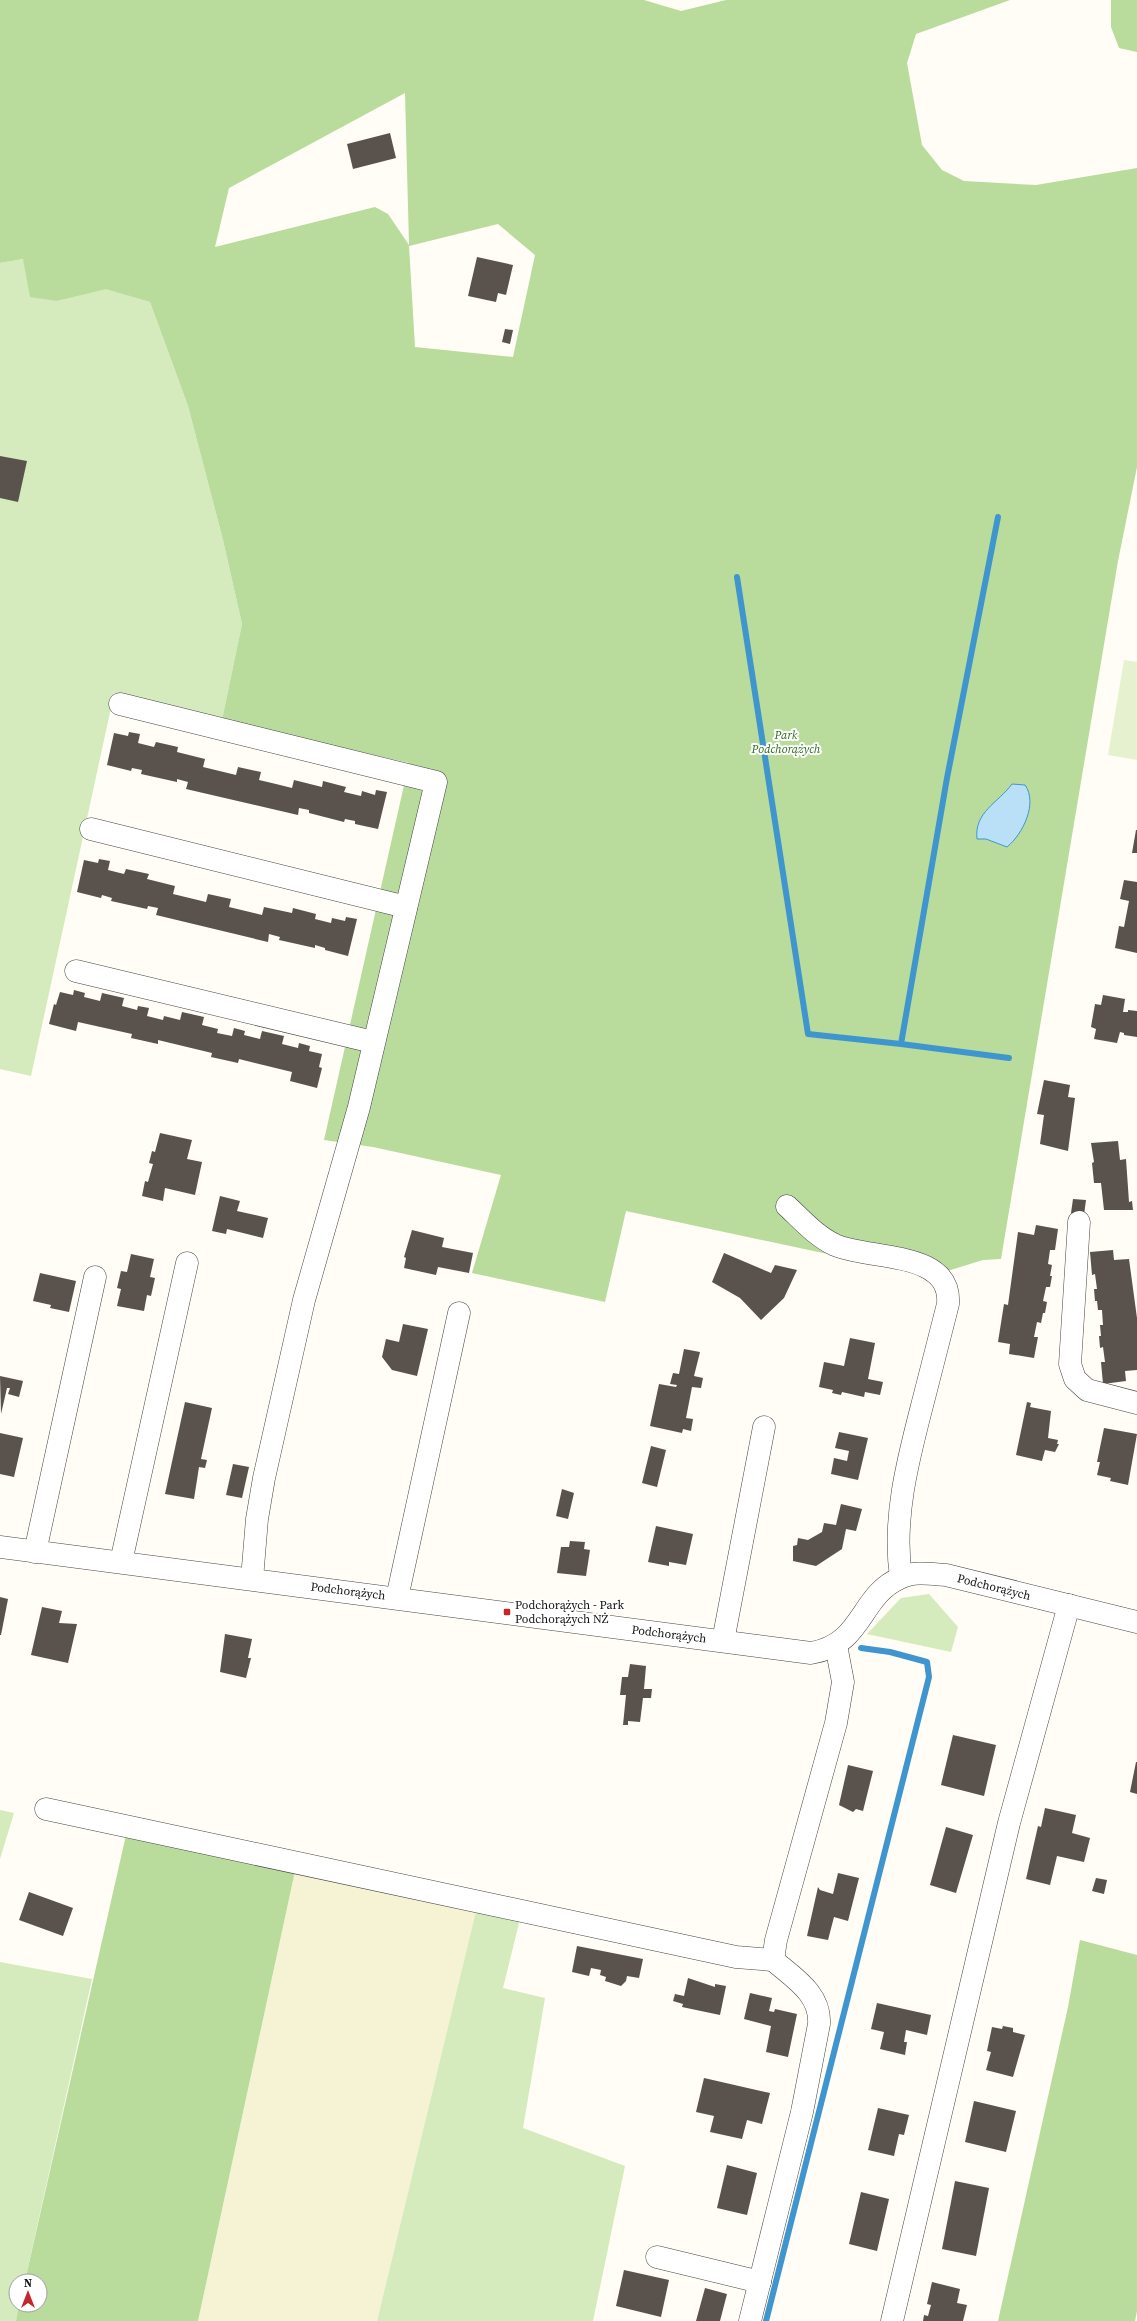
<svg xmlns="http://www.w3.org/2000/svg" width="1137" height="2321" font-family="'Source Serif 4',serif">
	<rect width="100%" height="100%" fill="#fffdf5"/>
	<polygon fill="#f6f3d4" points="295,1871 476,1911 377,2321 198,2321"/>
	<g fill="#d5ebbd">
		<polygon points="23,259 57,301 106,288 150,302 188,406 223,540 242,624 222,720 114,694 31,1076 0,1069 0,263"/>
		<polygon points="929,1594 958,1627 951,1652 867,1634 901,1598"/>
		<polygon points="0,1810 14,1813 0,1859"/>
		<polygon points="476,1911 520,1919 503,1988 545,1998 523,2128 625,2166 593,2321 377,2321"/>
		<polygon points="0,1962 92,1979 25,2281 16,2281 16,2305 19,2305 16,2321 0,2321"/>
	</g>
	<g fill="#b9dc9c" fill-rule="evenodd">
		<path d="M 0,0 L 644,0 L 681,11 L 726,0 L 1010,0 L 916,34 L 907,63 L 922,145 L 942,170 L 964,181 L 1036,185 L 1137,168 L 1137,467 L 1118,561 L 1001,1259 L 983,1260 L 931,1276 L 626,1211 L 605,1302 L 472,1273 L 501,1175 L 373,1147 L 324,1140 L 409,763 L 222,720 L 242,624 L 223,540 L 188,406 L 150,302 L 106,289 L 57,301 L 30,297 L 23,259 L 0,263 ZM 405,93 L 409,245 L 388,214 L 375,207 L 215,247 L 229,188 ZM 498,224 L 535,255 L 513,357 L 415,347 L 409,246 Z"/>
		<polygon points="1111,0 1137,0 1137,52 1119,48 1111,27"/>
		<polygon points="126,1835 295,1871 198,2321 16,2321 19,2305 40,2305 40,2281 25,2281"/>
		<polygon points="1080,1940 1137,1955 1137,2311 1135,2321 998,2321 1068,2007"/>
	</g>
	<polygon fill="#e6f2cf" points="1124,660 1137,662 1137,760 1108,755"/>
	<path fill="#b9e0f7" stroke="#3f96cf" d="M 1012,784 L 1025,785 C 1038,803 1023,834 1007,847 L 986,839 L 977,839 C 974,812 998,803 1012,784 Z"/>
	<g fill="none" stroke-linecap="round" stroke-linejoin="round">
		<g stroke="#3f96cf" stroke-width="6">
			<polyline points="998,517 947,778 901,1044 1009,1058"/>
			<polyline points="737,577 808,1034 901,1044"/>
			<polyline points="766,2321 929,1677 927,1662 890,1652 861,1648"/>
		</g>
	</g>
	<g fill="#5a524d">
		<polygon points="390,133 396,158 353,169 347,144"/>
		<polygon points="477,257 513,265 506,295 498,293 496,302 468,296"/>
		<polygon points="505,329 513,330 510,344 502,342"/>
		<polygon points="0,456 27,461 18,502 0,498"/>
		<polygon points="129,732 140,734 138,743 154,747 156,742 178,747 177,752 205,759 203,767 236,775 238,767 261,772 259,780 276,784 292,788 294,780 322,787 323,781 346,787 344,792 361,796 362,791 375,795 376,790 387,792 378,829 355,824 355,821 345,819 344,822 309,813 309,810 299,808 298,815 186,789 188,782 177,779 177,782 141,774 142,770 132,768 131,771 107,765 114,733 128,736"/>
		<polygon points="1136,830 1137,830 1137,853 1132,853"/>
		<polygon points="99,859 110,861 108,870 124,874 126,869 149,874 147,879 175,886 173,894 206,902 208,894 231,899 229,907 262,915 264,907 292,913 293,908 316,914 315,919 331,923 332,918 345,921 346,917 357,919 348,956 325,950 325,948 315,945 315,948 279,940 280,937 269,934 268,942 156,915 158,908 148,906 147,909 111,901 112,898 102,895 101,898 77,892 84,860 98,863"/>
		<polygon points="1124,880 1137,882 1137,953 1115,948 1119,926 1124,927 1129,901 1120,899"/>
		<polygon points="74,990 85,993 84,997 100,1001 102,993 124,998 122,1006 137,1010 138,1006 149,1008 147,1016 163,1020 164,1016 180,1020 182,1012 204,1017 202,1025 218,1029 217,1033 232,1036 234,1028 245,1031 244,1035 260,1039 262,1031 284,1036 282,1044 298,1048 299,1043 310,1046 309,1051 322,1054 319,1067 322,1068 317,1088 290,1081 292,1072 239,1059 238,1063 211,1057 212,1053 158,1040 158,1044 131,1038 132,1034 78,1022 76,1031 49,1024 54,1004 56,1005 60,992 73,995"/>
		<polygon points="1103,995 1125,999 1123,1012 1128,1012 1128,1010 1137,1011 1137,1037 1124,1035 1124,1033 1120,1032 1117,1043 1094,1039 1096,1029 1091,1027 1095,1004 1101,1005"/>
		<polygon points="1044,1080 1070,1085 1068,1097 1075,1098 1068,1151 1040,1144 1044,1115 1037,1114"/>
		<polygon points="160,1133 192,1140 187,1159 202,1162 195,1195 165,1188 163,1201 142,1196 145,1181 148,1182 153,1164 149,1163 152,1151 155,1152"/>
		<polygon points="1118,1141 1120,1160 1126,1159 1129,1202 1132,1201 1133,1210 1104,1210 1101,1183 1094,1183 1092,1163 1094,1162 1091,1143"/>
		<polygon points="220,1196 240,1201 237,1211 268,1218 263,1238 227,1229 226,1234 212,1231"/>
		<polygon points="1073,1199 1086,1200 1084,1215 1071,1213"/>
		<polygon points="1036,1225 1058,1229 1055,1250 1050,1250 1048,1264 1052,1265 1050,1276 1052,1276 1050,1287 1046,1287 1043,1301 1047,1302 1045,1313 1043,1313 1041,1323 1037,1322 1034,1337 1038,1337 1034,1358 1009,1354 1010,1344 998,1342 1004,1304 1008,1305 1018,1232 1034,1235"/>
		<polygon points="412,1230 444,1238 442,1247 473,1253 469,1273 438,1267 436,1275 404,1268 406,1258 404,1257"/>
		<polygon points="1113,1250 1114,1260 1129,1259 1137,1318 1137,1370 1125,1371 1126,1381 1103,1384 1101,1362 1105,1362 1103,1347 1100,1348 1099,1336 1101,1336 1100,1325 1103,1325 1102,1310 1098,1310 1097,1301 1095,1301 1094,1289 1097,1289 1095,1274 1092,1275 1090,1252"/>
		<polygon points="724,1253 771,1273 775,1265 797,1270 784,1298 761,1320 740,1298 712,1282"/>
		<polygon points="131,1254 154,1259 150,1277 155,1278 151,1296 147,1295 144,1311 117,1306 121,1289 117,1288 121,1271 127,1272"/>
		<polygon points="40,1273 76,1281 69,1312 50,1308 51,1305 33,1301"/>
		<polygon points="403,1324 428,1329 417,1376 392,1370 382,1357 386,1339 399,1342"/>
		<polygon points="850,1338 875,1343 868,1379 883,1382 880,1395 865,1392 864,1397 842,1392 841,1395 832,1393 833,1390 819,1387 824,1362 844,1366"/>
		<polygon points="684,1349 700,1352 694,1376 703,1378 701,1388 692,1387 686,1418 693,1419 691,1431 683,1429 682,1433 650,1426 659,1384 676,1387 677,1385 670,1384 673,1373 679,1374"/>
		<polygon points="0,1376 23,1381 19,1397 8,1394 10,1388 7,1388 1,1414"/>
		<polygon points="185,1402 212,1408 201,1459 207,1460 205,1468 199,1467 194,1499 165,1494"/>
		<polygon points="1027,1402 1031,1403 1030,1407 1051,1411 1048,1438 1058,1440 1057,1444 1059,1444 1055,1452 1045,1450 1042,1461 1016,1455"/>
		<polygon points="1104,1428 1137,1434 1128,1485 1110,1481 1111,1478 1097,1475 1100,1462 1097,1462"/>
		<polygon points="839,1432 868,1438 858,1480 831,1474 834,1458 847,1461 849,1451 835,1448"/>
		<polygon points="0,1433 23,1438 14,1477 0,1474"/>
		<polygon points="651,1446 666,1450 657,1487 642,1483"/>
		<polygon points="233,1464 249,1467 242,1498 226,1495"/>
		<polygon points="562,1489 574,1493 568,1519 556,1516"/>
		<polygon points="841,1504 862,1509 856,1531 846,1529 842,1549 816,1566 793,1561 793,1546 797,1545 798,1538 808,1540 822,1532 824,1523 836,1525"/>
		<polygon points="656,1526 693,1534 686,1565 669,1562 669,1566 648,1562"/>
		<polygon points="570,1541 585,1542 584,1549 590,1550 586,1576 557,1573 561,1547 569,1547"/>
		<polygon points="0,1597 8,1599 1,1635 0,1635"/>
		<polygon points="42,1607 62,1611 59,1623 77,1624 68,1663 31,1655"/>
		<polygon points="225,1634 252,1639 248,1658 251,1658 246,1678 220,1672"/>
		<polygon points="630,1664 646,1666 644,1689 652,1689 651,1698 643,1698 640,1722 628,1721 628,1725 623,1725 626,1695 620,1695 622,1677 628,1677"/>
		<polygon points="953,1735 996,1745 984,1796 941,1785"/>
		<polygon points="1136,1762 1137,1762 1137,1794 1130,1792"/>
		<polygon points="848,1765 873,1771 863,1811 856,1809 853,1812 839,1805"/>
		<polygon points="1045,1808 1076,1815 1072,1833 1090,1838 1084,1862 1057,1856 1050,1885 1026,1879 1038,1826 1041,1827"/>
		<polygon points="946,1827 973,1835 956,1893 930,1885"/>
		<polygon points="838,1873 859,1878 848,1921 834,1917 828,1940 807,1936 818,1887 820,1890 833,1894"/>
		<polygon points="1096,1878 1107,1880 1104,1894 1092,1891"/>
		<polygon points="29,1892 73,1908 63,1936 19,1920"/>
		<polygon points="577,1946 643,1959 639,1978 627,1976 626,1981 621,1986 605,1981 606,1977 600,1975 601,1970 591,1968 589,1976 572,1972"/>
		<polygon points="688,1978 715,1987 715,1984 726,1986 720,2015 682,2007 683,2004 673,2001 675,1994 684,1996"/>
		<polygon points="750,1993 772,1998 769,2011 774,2012 775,2009 797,2014 788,2057 766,2052 771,2026 744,2019"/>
		<polygon points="877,2003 931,2015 927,2035 906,2030 904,2042 907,2042 905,2055 880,2049 884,2032 871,2029"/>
		<polygon points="1003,2026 1013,2028 1013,2032 1025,2035 1013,2077 986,2070 991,2052 987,2051 992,2027 1002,2029"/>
		<polygon points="704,2078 770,2093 762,2124 747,2120 742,2139 710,2132 714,2116 696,2112"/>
		<polygon points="974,2101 1016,2111 1006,2152 965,2142"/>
		<polygon points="878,2108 909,2115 904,2135 899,2134 894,2156 868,2150"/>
		<polygon points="727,2165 757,2173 747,2215 717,2208"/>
		<polygon points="955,2181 989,2188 976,2256 942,2249"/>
		<polygon points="861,2192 889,2199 877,2251 849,2244"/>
		<polygon points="624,2270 669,2280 661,2317 616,2306"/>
		<polygon points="932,2282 960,2289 957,2303 967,2305 963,2321 923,2321 924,2315 928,2316 931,2305 927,2304"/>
		<polygon points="705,2288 727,2294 720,2321 696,2321"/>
	</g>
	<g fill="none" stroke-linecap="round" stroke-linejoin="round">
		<g stroke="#444" stroke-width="23">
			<g id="minor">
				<polyline points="120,704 436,782 359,1107 304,1300 264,1478 257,1519 252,1579"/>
				<polyline points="91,829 406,907"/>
				<polyline points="76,971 373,1042"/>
				<path d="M 787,1206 C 802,1220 816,1236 835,1245 C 869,1260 952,1250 948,1304 C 940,1336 932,1367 924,1398 C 909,1456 892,1517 901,1577"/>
				<polyline points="1079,1222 1070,1364 1075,1379 1087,1390 1137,1403"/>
				<path d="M 0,1547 L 811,1653 C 864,1644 859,1596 900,1578 C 914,1571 931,1574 946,1575 L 1137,1622"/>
				<polyline points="35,1552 95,1277"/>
				<polyline points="121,1562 187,1263"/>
				<polyline points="397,1598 459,1313"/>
				<polyline points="723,1641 764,1427"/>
				<polyline points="46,1809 736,1957 773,1960"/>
				<polyline points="657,2257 760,2282"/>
				<path d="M 750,2321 L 802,2112 L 819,2024 C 821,1994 794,1978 773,1960 L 776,1940 L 836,1723 L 843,1682 L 836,1645"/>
				<polyline points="892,2321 1009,1823 1069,1605"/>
			</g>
		</g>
		<use href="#minor" stroke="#fff" stroke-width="22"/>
	</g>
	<rect fill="#c4262e" stroke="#fff" stroke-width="1.5" x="503" y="1608" width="8" height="8" rx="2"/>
	<g text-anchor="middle" stroke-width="4" stroke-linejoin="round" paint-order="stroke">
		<g font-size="12" font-style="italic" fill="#2f6b1f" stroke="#fff">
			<text x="786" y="739">Park<tspan x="786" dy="14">Podchorążych</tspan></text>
		</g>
		<g font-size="12" fill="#111" stroke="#fff">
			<text transform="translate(994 1587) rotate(14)" y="4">Podchorążych</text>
			<text transform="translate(348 1591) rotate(7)" y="4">Podchorążych</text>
			<text transform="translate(669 1634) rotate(7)" y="4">Podchorążych</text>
		</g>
		<g font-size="12" fill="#111" stroke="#fff" text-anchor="start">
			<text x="515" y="1609">Podchorążych - Park<tspan x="515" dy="14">Podchorążych NŻ</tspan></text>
		</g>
	</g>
	<g transform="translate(28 2293)"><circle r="19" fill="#ffffff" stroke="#a0a0a0"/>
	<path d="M0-3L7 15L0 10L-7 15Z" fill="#c4262e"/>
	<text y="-6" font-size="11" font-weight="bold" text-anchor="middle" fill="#111111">N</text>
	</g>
</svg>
